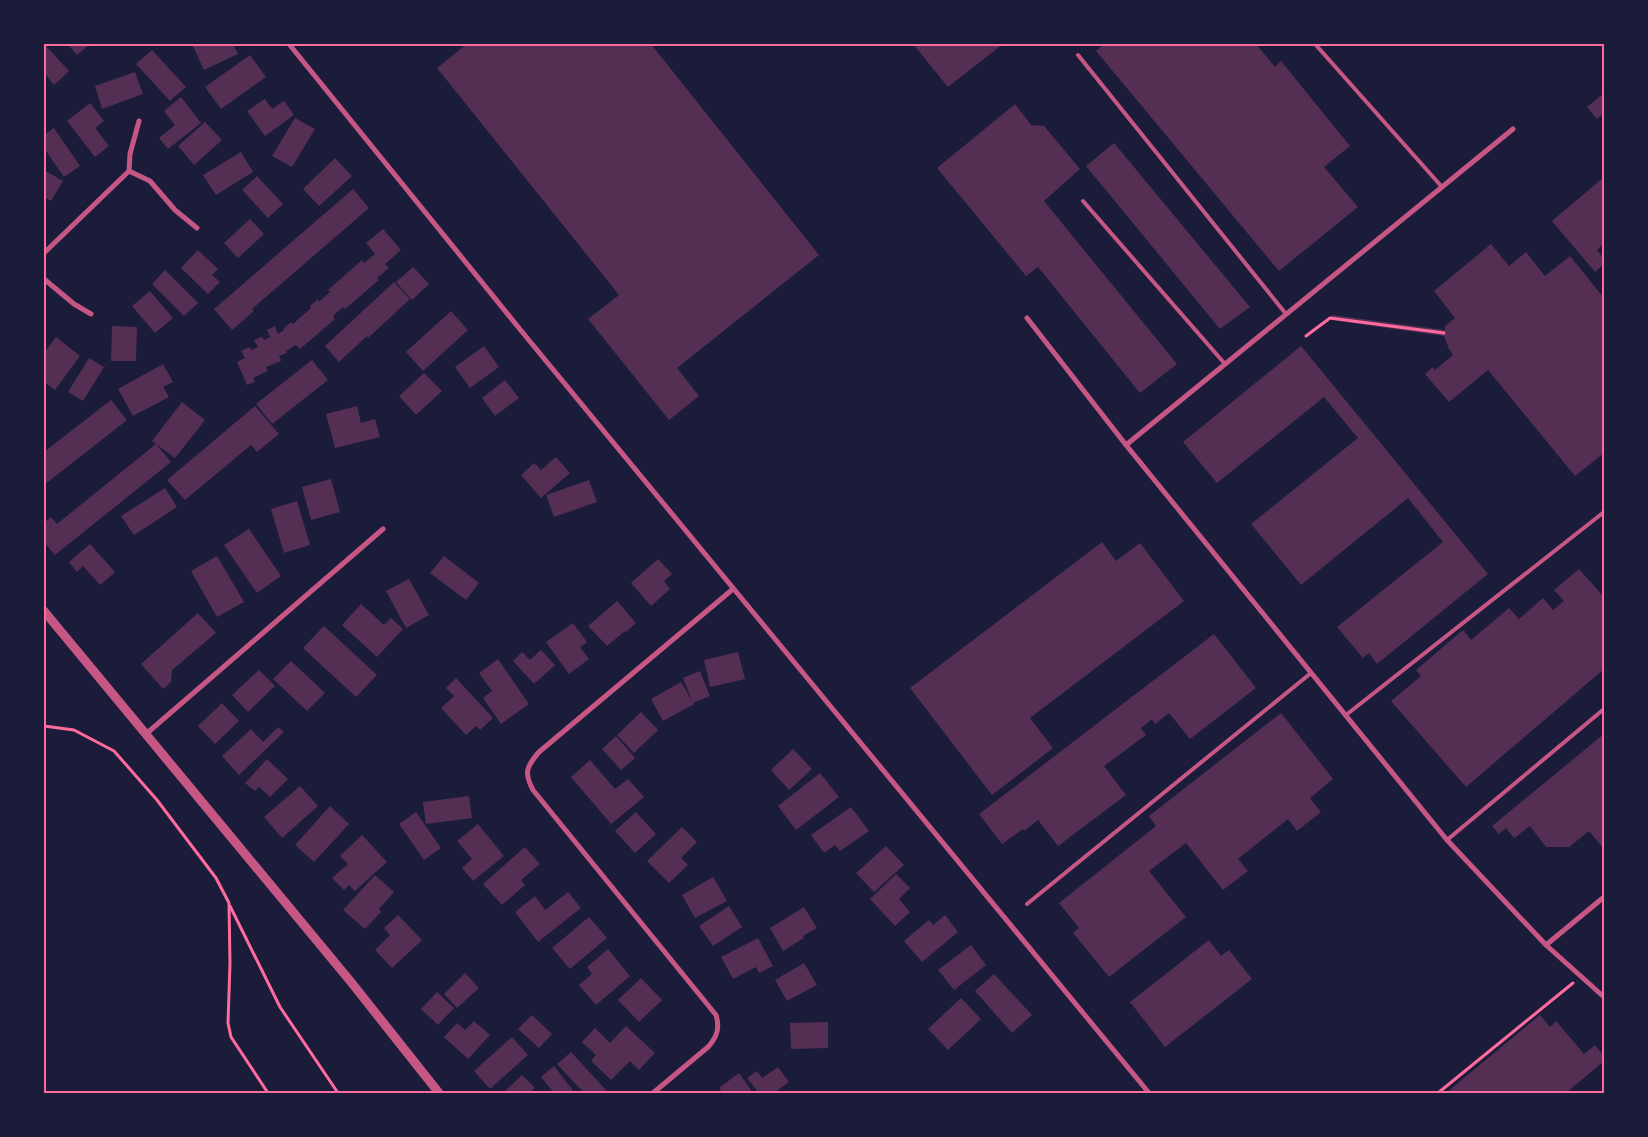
<svg xmlns="http://www.w3.org/2000/svg" width="1648" height="1137" font-family="Inter,sans-serif">
	<rect width="100%" height="100%" fill="#1b1b3a"/>
	<g fill="#542f53">
		<polygon points="44,44 69,71 54,85 44,73"/>
		<polygon points="67,44 90,44 77,55"/>
		<polygon points="192,44 233,44 238,54 204,70"/>
		<polygon points="467,44 651,44 819,255 677,368 699,396 669,420 588,319 619,295 437,68"/>
		<polygon points="913,44 1003,44 948,87"/>
		<polygon points="1104,44 1256,44 1275,67 1281,61 1350,146 1324,167 1358,207 1279,271 1096,51"/>
		<polygon points="152,50 186,87 170,101 136,64"/>
		<polygon points="250,55 266,77 221,109 205,87"/>
		<polygon points="135,72 143,94 102,109 95,86"/>
		<polygon points="1604,93 1604,113 1597,119 1587,107"/>
		<polygon points="181,97 201,123 168,149 159,138 175,125 164,111"/>
		<polygon points="265,99 272,109 284,101 294,115 265,136 247,111"/>
		<polygon points="90,103 104,121 95,128 109,146 95,157 67,121"/>
		<polygon points="1015,104 1031,125 1044,126 1080,169 1044,201 1177,364 1140,393 1038,267 1026,276 937,168"/>
		<polygon points="295,118 315,129 292,167 272,156"/>
		<polygon points="205,122 222,140 194,165 178,146"/>
		<polygon points="54,128 80,166 64,177 44,148 44,135"/>
		<polygon points="1114,143 1250,307 1220,329 1086,166"/>
		<polygon points="241,152 253,172 216,195 203,175"/>
		<polygon points="335,158 352,176 319,206 303,189"/>
		<polygon points="44,170 63,181 51,201 44,197"/>
		<polygon points="257,176 283,204 268,218 242,190"/>
		<polygon points="1604,177 1604,243 1597,250 1604,259 1604,264 1595,272 1552,221"/>
		<polygon points="353,189 369,208 252,309 254,311 232,330 214,309"/>
		<polygon points="250,219 264,234 238,258 224,243"/>
		<polygon points="383,229 401,250 385,264 389,268 377,278 379,280 345,309 343,307 333,316 335,319 300,349 296,345 286,351 287,353 279,356 281,361 266,367 268,371 253,378 255,382 247,385 237,362 245,358 241,351 249,347 251,350 258,347 254,340 262,337 264,340 270,337 267,330 275,326 278,334 284,330 283,329 291,322 293,324 311,308 310,306 318,299 319,302 330,292 328,290 362,260 364,263 375,254 366,243"/>
		<polygon points="1491,244 1509,266 1526,252 1545,276 1570,256 1604,298 1604,453 1575,476 1488,370 1449,402 1425,374 1433,367 1435,370 1453,355 1449,349 1444,336 1331,320 1332,315 1445,330 1445,326 1455,318 1434,291"/>
		<polygon points="198,250 218,269 212,275 220,282 208,294 181,268"/>
		<polygon points="413,267 429,284 412,300 396,282"/>
		<polygon points="165,270 198,303 184,316 152,284"/>
		<polygon points="394,282 410,299 368,338 367,336 339,362 325,346"/>
		<polygon points="150,291 173,318 155,333 132,306"/>
		<polygon points="451,311 468,330 423,371 406,352"/>
		<polygon points="112,326 137,327 136,361 111,361"/>
		<polygon points="56,337 80,356 55,390 44,382 44,353"/>
		<polygon points="484,346 499,367 470,388 455,367"/>
		<polygon points="1301,346 1488,574 1377,664 1369,653 1363,658 1337,627 1443,542 1408,498 1301,585 1251,524 1358,438 1324,397 1217,483 1183,442"/>
		<polygon points="89,358 104,367 83,401 68,392"/>
		<polygon points="312,360 328,380 272,424 256,404"/>
		<polygon points="163,364 173,382 163,387 169,397 133,416 118,389"/>
		<polygon points="424,373 442,391 416,415 399,396"/>
		<polygon points="505,380 519,398 495,416 482,398"/>
		<polygon points="111,400 127,420 44,485 44,452"/>
		<polygon points="182,402 205,420 175,458 156,444 171,462 55,555 44,542 44,523 51,517 57,524 156,444 152,441"/>
		<polygon points="255,406 279,434 257,452 251,445 185,500 167,480"/>
		<polygon points="357,406 361,423 375,419 380,437 335,448 326,414"/>
		<polygon points="556,457 570,473 541,498 521,475 534,463 541,470"/>
		<polygon points="331,479 340,512 311,520 302,487"/>
		<polygon points="589,480 597,502 554,517 546,495"/>
		<polygon points="165,488 177,507 134,535 121,516"/>
		<polygon points="297,501 310,545 284,553 271,509"/>
		<polygon points="249,529 281,576 257,593 224,545"/>
		<polygon points="1102,542 1116,561 1140,543 1184,601 1030,718 1053,748 992,795 910,688"/>
		<polygon points="90,544 115,572 100,585 83,566 77,572 69,562"/>
		<polygon points="217,556 244,602 217,617 191,571"/>
		<polygon points="444,556 479,583 466,600 430,573"/>
		<polygon points="658,559 672,574 664,581 670,589 651,606 631,583"/>
		<polygon points="1579,569 1604,597 1604,669 1466,787 1391,701 1421,676 1416,670 1463,630 1471,640 1509,608 1519,619 1543,598 1553,610 1564,601 1554,590"/>
		<polygon points="409,579 429,615 406,628 386,591"/>
		<polygon points="617,601 636,623 626,632 625,631 607,646 588,626"/>
		<polygon points="361,604 384,625 391,618 403,629 377,657 342,625"/>
		<polygon points="198,613 216,633 172,670 171,682 163,689 141,664"/>
		<polygon points="573,623 587,642 580,647 589,659 569,674 546,642"/>
		<polygon points="324,626 377,675 356,697 303,648"/>
		<polygon points="1214,634 1256,688 1190,739 1169,713 1155,724 1152,719 1141,728 1146,735 1104,766 1126,795 1058,846 1038,820 1024,831 1023,829 1002,844 979,814"/>
		<polygon points="541,650 555,665 534,684 513,661 522,652 530,660"/>
		<polygon points="738,652 745,679 710,687 704,660"/>
		<polygon points="498,659 529,704 501,724 483,698 492,691 479,673"/>
		<polygon points="291,661 325,693 307,711 273,679"/>
		<polygon points="259,670 275,686 248,712 232,695"/>
		<polygon points="700,671 710,696 693,703 683,678"/>
		<polygon points="456,678 493,718 480,730 476,726 466,735 441,708 454,696 446,688"/>
		<polygon points="681,682 694,704 663,721 651,699"/>
		<polygon points="222,703 239,721 215,744 198,726"/>
		<polygon points="641,712 658,730 634,753 617,735"/>
		<polygon points="1281,713 1333,779 1310,798 1321,812 1297,831 1288,819 1238,859 1248,871 1223,890 1186,843 1149,871 1186,917 1109,977 1073,933 1079,928 1059,903 1156,826 1149,816"/>
		<polygon points="278,727 284,732 239,775 222,756 251,729 263,742"/>
		<polygon points="1604,734 1604,849 1589,831 1569,847 1546,847 1530,826 1514,838 1506,828 1499,834 1492,826"/>
		<polygon points="616,736 635,758 621,770 602,749"/>
		<polygon points="793,749 812,769 789,790 771,770"/>
		<polygon points="267,759 288,779 270,797 259,787 255,791 245,783"/>
		<polygon points="590,760 615,789 628,779 644,797 611,824 571,777"/>
		<polygon points="820,773 839,797 796,830 778,806"/>
		<polygon points="300,786 318,806 282,838 264,817"/>
		<polygon points="469,796 472,818 426,824 423,802"/>
		<polygon points="330,806 349,824 314,862 295,845"/>
		<polygon points="851,807 869,831 840,851 835,845 824,853 811,835"/>
		<polygon points="416,812 441,848 424,860 399,824"/>
		<polygon points="636,812 656,834 635,853 615,831"/>
		<polygon points="478,824 504,856 473,881 462,868 472,859 457,841"/>
		<polygon points="682,827 697,842 681,858 688,865 669,883 647,861"/>
		<polygon points="362,835 387,862 355,891 349,885 344,890 332,878 348,864 340,856"/>
		<polygon points="886,846 904,865 874,892 856,873"/>
		<polygon points="525,847 540,864 521,880 525,885 502,905 483,884"/>
		<polygon points="896,874 910,888 899,899 910,912 895,926 870,899"/>
		<polygon points="375,875 394,892 379,909 381,912 365,929 343,910"/>
		<polygon points="713,877 727,901 695,918 682,895"/>
		<polygon points="568,892 581,908 538,942 515,912 535,896 545,910"/>
		<polygon points="729,906 742,927 713,946 699,926"/>
		<polygon points="804,907 817,928 803,936 804,938 783,951 770,928"/>
		<polygon points="398,915 422,940 392,968 375,950 390,935 384,928"/>
		<polygon points="945,915 958,932 922,962 904,941 929,920 933,925"/>
		<polygon points="589,917 607,938 570,969 552,948"/>
		<polygon points="758,938 773,966 759,973 756,967 733,979 721,957"/>
		<polygon points="1209,940 1221,956 1229,950 1252,979 1165,1047 1130,1002"/>
		<polygon points="971,945 986,965 954,990 938,970"/>
		<polygon points="608,949 630,976 596,1005 579,985 592,974 587,967"/>
		<polygon points="804,963 817,985 787,1001 775,980"/>
		<polygon points="465,973 479,988 457,1008 444,994"/>
		<polygon points="994,974 1032,1015 1012,1033 975,991"/>
		<polygon points="641,978 662,1000 639,1022 618,1000"/>
		<polygon points="437,992 454,1008 438,1025 421,1009"/>
		<polygon points="961,998 981,1019 948,1050 928,1029"/>
		<polygon points="532,1015 552,1034 539,1048 518,1029"/>
		<polygon points="1540,1015 1550,1027 1556,1021 1584,1054 1595,1045 1604,1056 1604,1061 1566,1093 1446,1093"/>
		<polygon points="474,1021 490,1035 468,1059 444,1037 457,1023 465,1030"/>
		<polygon points="828,1022 828,1048 791,1049 790,1023"/>
		<polygon points="626,1026 655,1053 639,1070 630,1061 611,1080 591,1061 596,1055 582,1042 595,1028 610,1043"/>
		<polygon points="512,1037 528,1055 490,1089 474,1071"/>
		<polygon points="571,1052 607,1091 605,1093 584,1093 557,1064"/>
		<polygon points="554,1066 575,1093 554,1093 541,1077"/>
		<polygon points="778,1067 789,1082 774,1093 759,1093 747,1078 757,1071 762,1078"/>
		<polygon points="739,1073 753,1093 723,1093 719,1088"/>
		<polygon points="522,1075 535,1088 529,1093 503,1093"/>
	</g>
	<g fill="none" stroke-linecap="round" stroke-linejoin="round">
		<g stroke="#ff6b9d" stroke-width="3">
			<polyline points="1306,336 1330,318 1444,333"/>
			<polyline points="44,726 74,730 114,751 157,800 216,878 229,903 230,963 228,1023 231,1037 268,1093"/>
			<polyline points="230,906 280,1007 338,1093"/>
			<polyline points="1438,1093 1573,983"/>
		</g>
		<g stroke="#c65784" stroke-width="4">
			<polyline points="1315,44 1442,187"/>
			<polyline points="1078,55 1286,314"/>
			<polyline points="1083,201 1225,364"/>
			<polyline points="1346,715 1604,512"/>
			<polyline points="1447,840 1604,709"/>
			<polyline points="1027,904 1311,673"/>
		</g>
		<g stroke="#c65784" stroke-width="5">
			<polyline points="289,44 523,333 1149,1093"/>
			<polyline points="129,171 150,181 175,210 197,228"/>
			<polyline points="44,253 129,171 130,154 139,121"/>
			<polyline points="44,279 74,304 91,314"/>
			<polyline points="1027,318 1126,445 1447,840 1546,945 1604,997"/>
			<polyline points="1126,445 1513,129"/>
			<polyline points="146,734 383,529"/>
			<polyline points="1546,945 1604,897"/>
			<path d="M 653,1093 L 708,1047 C 717,1037 720,1028 716,1015 L 533,790 C 524,773 526,767 539,752 L 733,589"/>
		</g>
		<polyline stroke="#c65784" stroke-width="9" points="44,611 351,982 439,1093"/>
	</g>
	<rect width="1648" height="1137" fill="none" stroke="#1b1b3a" stroke-width="90"/>
	<rect x="45" y="45" width="1558" height="1047" fill="none" stroke="#ff6b9d" stroke-width="2"/>
</svg>
